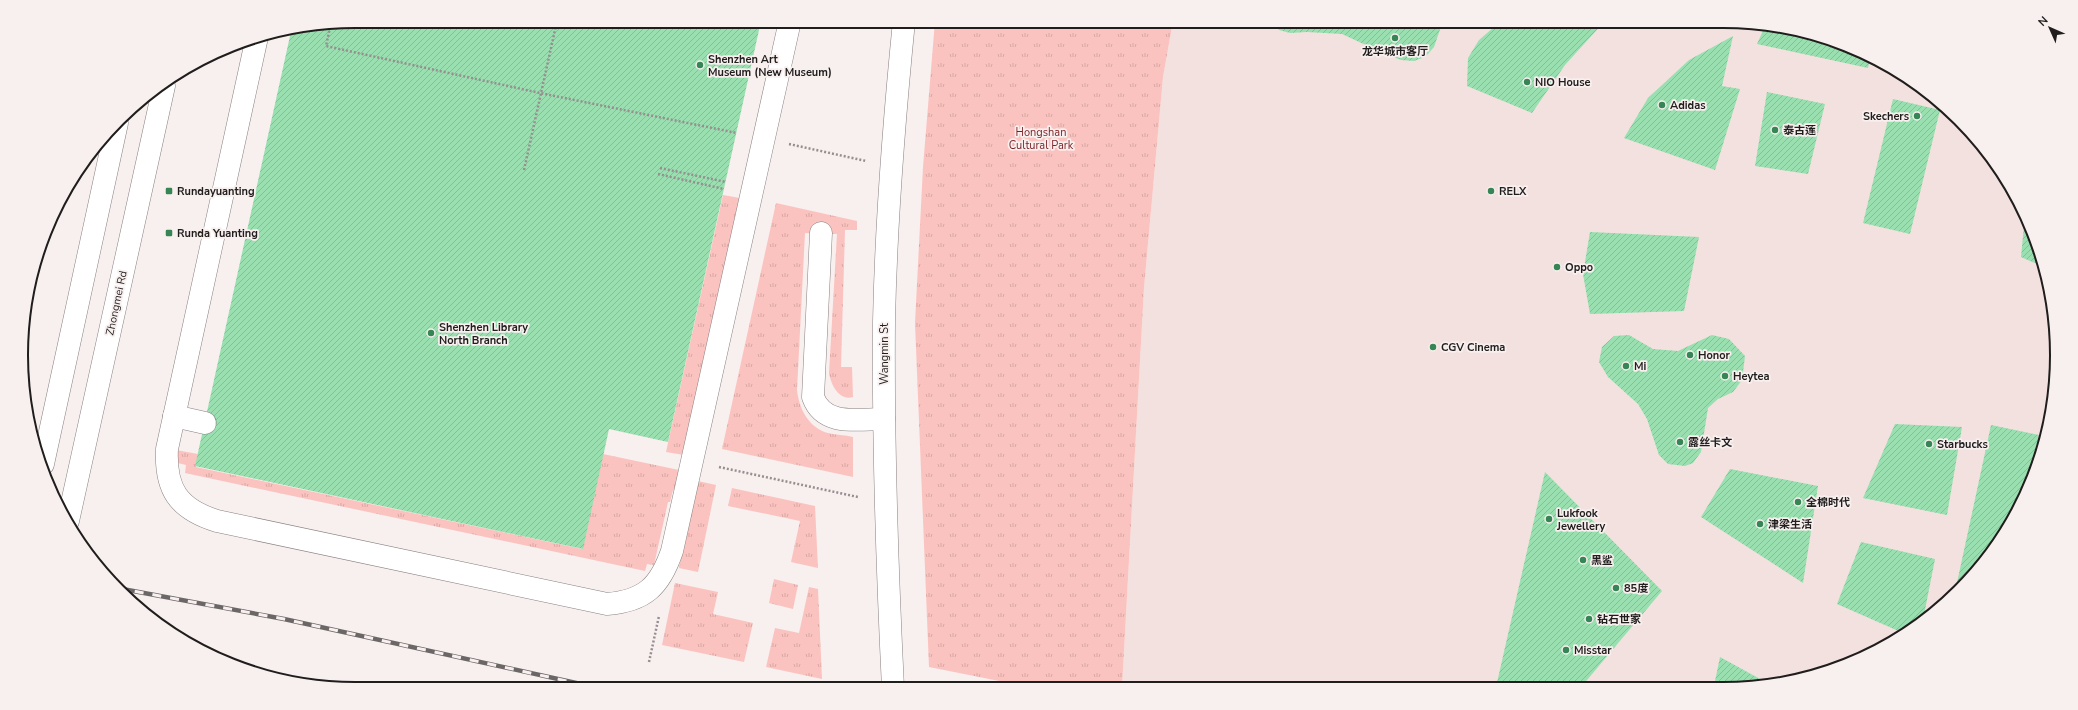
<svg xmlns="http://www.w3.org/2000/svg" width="2078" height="710" font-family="'Nunito Sans','Noto Sans SC',sans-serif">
	<defs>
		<pattern id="grass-tufts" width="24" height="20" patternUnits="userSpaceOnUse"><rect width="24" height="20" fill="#fbc3bf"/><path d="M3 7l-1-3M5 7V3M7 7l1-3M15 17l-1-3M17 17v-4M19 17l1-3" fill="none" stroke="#d7a7a4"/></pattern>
		<pattern id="building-hatch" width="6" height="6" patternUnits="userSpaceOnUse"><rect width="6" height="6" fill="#99dfb0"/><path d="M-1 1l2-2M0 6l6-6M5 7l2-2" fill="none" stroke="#84bf97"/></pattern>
	</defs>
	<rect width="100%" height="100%" fill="#f8efef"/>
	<polygon fill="#f3e1df" points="1173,21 1723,21 1809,32 1871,55 1926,90 1974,135 2012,188 2039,247 2054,311 2056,377 2046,441 2012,522 1943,606 1871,655 1767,686 1122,687 1144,288 1163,77"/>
	<g fill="url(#grass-tufts)">
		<polygon points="935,21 1173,21 1163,77 1144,288 1122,687 1035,688 929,667 915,323 923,167"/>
		<polygon points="723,195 740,198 684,455 666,452"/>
		<path d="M 776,203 L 857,221 L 857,230 L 845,230 L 841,367 L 852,367 L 853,397 C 839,401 831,385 829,373 L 837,234 L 805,233 L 797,390 C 799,409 809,428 828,433 C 836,435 845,435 853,437 L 853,477 L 722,449 Z"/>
		<polygon points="176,450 198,454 196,467 582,549 603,454 679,470 675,490 673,490 670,502 668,502 654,565 647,564 645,571 185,473 186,465 174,462"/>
		<polygon points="698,481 716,485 698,572 679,568"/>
		<polygon points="732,488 815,506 818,568 791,562 800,521 728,506"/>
		<polygon points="774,579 798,585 793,609 769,603"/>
		<polygon points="675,583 718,592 713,614 753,623 744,662 662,645"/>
		<polygon points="809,587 818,589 822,679 766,667 775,628 799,633"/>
	</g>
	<g fill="url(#building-hatch)">
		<polygon points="355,21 761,21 668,442 609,429 583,549 195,466 292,27"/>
		<polygon points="1274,21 1443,21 1434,47 1425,57 1414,61 1401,60 1385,54 1342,34 1307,32 1290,33 1279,30"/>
		<polygon points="1501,21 1605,21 1565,65 1532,113 1467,86 1468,58 1479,40"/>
		<polygon points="1765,26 1809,32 1871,55 1868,68 1757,44"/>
		<polygon points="1733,36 1722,86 1740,89 1715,170 1624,138 1648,98 1689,60"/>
		<polygon points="1767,92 1825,104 1808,174 1755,166"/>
		<polygon points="1893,99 1940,110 1910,234 1863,223"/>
		<polygon points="2025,215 2039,247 2044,267 2021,257"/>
		<polygon points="1590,232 1699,237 1684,311 1590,314 1583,274"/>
		<polygon points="1629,335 1653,349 1678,351 1712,335 1729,339 1745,356 1742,380 1733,392 1718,399 1708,408 1701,452 1693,463 1685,466 1668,464 1659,455 1647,419 1638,404 1608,377 1599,362 1602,347 1614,336"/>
		<polygon points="1895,424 1962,427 1947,515 1863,498"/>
		<polygon points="1991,425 2039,435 2030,480 2012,522 1955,592"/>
		<polygon points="1730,469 1818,486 1803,583 1701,517"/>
		<polygon points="1545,472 1662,591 1582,686 1496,687"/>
		<polygon points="1861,542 1935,559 1923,620 1903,633 1837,604"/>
		<polygon points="1720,657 1771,685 1714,686"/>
	</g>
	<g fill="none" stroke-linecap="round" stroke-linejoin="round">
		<g stroke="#898181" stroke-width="23">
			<g id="minor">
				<path d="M 257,37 L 167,449 C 165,489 178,509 217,521 L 607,604 C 645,601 660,586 672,551 L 790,21"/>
				<path d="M 821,233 L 813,397 C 824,427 858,419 884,419"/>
				<polyline points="174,416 205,423"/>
				<path d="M 893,688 C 887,566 883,444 884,322 C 886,222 894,121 904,21"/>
			</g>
		</g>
		<g stroke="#898181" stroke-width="23">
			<g id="major">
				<polyline points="43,464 117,123"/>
				<polyline points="68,521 164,86"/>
			</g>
		</g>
		<g stroke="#958f8f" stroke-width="2.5" stroke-dasharray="2 2" stroke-linecap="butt">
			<polyline points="331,23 326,46 540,93 737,133"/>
			<polyline points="789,144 866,161"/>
			<polyline points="660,168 726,182"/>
			<polyline points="524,170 557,21"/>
			<polyline points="658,174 724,189"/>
			<polyline points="719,467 858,497"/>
			<polyline points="649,662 659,616"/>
		</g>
		<use href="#minor" stroke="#fff" stroke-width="22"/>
		<use href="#major" stroke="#fff" stroke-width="22"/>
		<g stroke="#6c6767" stroke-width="4.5">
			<polyline id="rail" points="117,588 284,619 599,688"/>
		</g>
		<use href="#rail" stroke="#f8efef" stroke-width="3" stroke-dasharray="9" stroke-linecap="butt"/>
	</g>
	<g fill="#358555" stroke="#f8efef" stroke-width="1.5">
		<circle cx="1395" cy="38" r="4"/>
		<circle cx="700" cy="65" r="4"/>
		<circle cx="1527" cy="82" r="4"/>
		<circle cx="1662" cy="105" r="4"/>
		<circle cx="1917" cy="116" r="4"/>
		<circle cx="1775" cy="130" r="4"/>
		<rect x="165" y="187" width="8" height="8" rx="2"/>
		<circle cx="1491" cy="191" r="4"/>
		<rect x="165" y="229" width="8" height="8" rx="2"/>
		<circle cx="1557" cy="267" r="4"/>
		<circle cx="431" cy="333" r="4"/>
		<circle cx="1433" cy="347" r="4"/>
		<circle cx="1690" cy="355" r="4"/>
		<circle cx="1626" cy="366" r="4"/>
		<circle cx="1725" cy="376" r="4"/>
		<circle cx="1680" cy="442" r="4"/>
		<circle cx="1929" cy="444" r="4"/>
		<circle cx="1798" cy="502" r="4"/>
		<circle cx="1549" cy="519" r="4"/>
		<circle cx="1760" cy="524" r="4"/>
		<circle cx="1583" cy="560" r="4"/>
		<circle cx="1616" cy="588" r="4"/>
		<circle cx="1589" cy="619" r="4"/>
		<circle cx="1566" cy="650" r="4"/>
	</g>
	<g text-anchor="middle" stroke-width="3.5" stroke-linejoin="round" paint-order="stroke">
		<g font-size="11" font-weight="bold" fill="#201d1d" stroke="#f8efef" text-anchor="start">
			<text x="1395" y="55" text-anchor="middle">龙华城市客厅</text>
			<text x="708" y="63">Shenzhen Art<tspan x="708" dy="13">Museum (New Museum)</tspan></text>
			<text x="1535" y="86">NIO House</text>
			<text x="1670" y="109">Adidas</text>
			<text x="1909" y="120" text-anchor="end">Skechers</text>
			<text x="1783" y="134">泰古莲</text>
			<text x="177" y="195">Rundayuanting</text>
			<text x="1499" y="195">RELX</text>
			<text x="177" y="237">Runda Yuanting</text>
			<text x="1565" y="271">Oppo</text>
			<text x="439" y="331">Shenzhen Library<tspan x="439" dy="13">North Branch</tspan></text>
			<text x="1441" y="351">CGV Cinema</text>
			<text x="1698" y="359">Honor</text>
			<text x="1634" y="370">Mi</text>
			<text x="1733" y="380">Heytea</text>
			<text x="1688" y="446">露丝卡文</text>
			<text x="1937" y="448">Starbucks</text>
			<text x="1806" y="506">全棉时代</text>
			<text x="1557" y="517">Lukfook<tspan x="1557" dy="13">Jewellery</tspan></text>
			<text x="1768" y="528">津梁生活</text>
			<text x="1591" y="564">黑鲨</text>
			<text x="1624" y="592">85度</text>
			<text x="1597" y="623">钻石世家</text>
			<text x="1574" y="654">Misstar</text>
		</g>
		<g font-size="11" fill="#7b1f23" stroke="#f8efef">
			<text x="1041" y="136">Hongshan<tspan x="1041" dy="13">Cultural Park</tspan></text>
		</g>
		<g font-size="11" fill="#201d1d" stroke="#f8efef">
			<text transform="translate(116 303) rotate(-78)" y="4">Zhongmei Rd</text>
			<text transform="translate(884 354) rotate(-90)" y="4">Wangmin St</text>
		</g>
	</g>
	<path d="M0 0H2078V710H0ZM355 28H1723A327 327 0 0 1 2050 355V355A327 327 0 0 1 1723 682H355A327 327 0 0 1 28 355V355A327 327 0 0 1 355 28Z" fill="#f8efef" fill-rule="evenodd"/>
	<path fill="none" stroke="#201d1d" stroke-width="2" d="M355 28H1723A327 327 0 0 1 2050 355V355A327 327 0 0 1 1723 682H355A327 327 0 0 1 28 355V355A327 327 0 0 1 355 28Z"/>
	<g transform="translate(2050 28) rotate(315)" stroke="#f8efef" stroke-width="3" paint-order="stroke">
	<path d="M0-3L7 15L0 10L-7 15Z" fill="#201d1d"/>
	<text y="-6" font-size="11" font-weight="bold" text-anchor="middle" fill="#201d1d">N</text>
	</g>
</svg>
